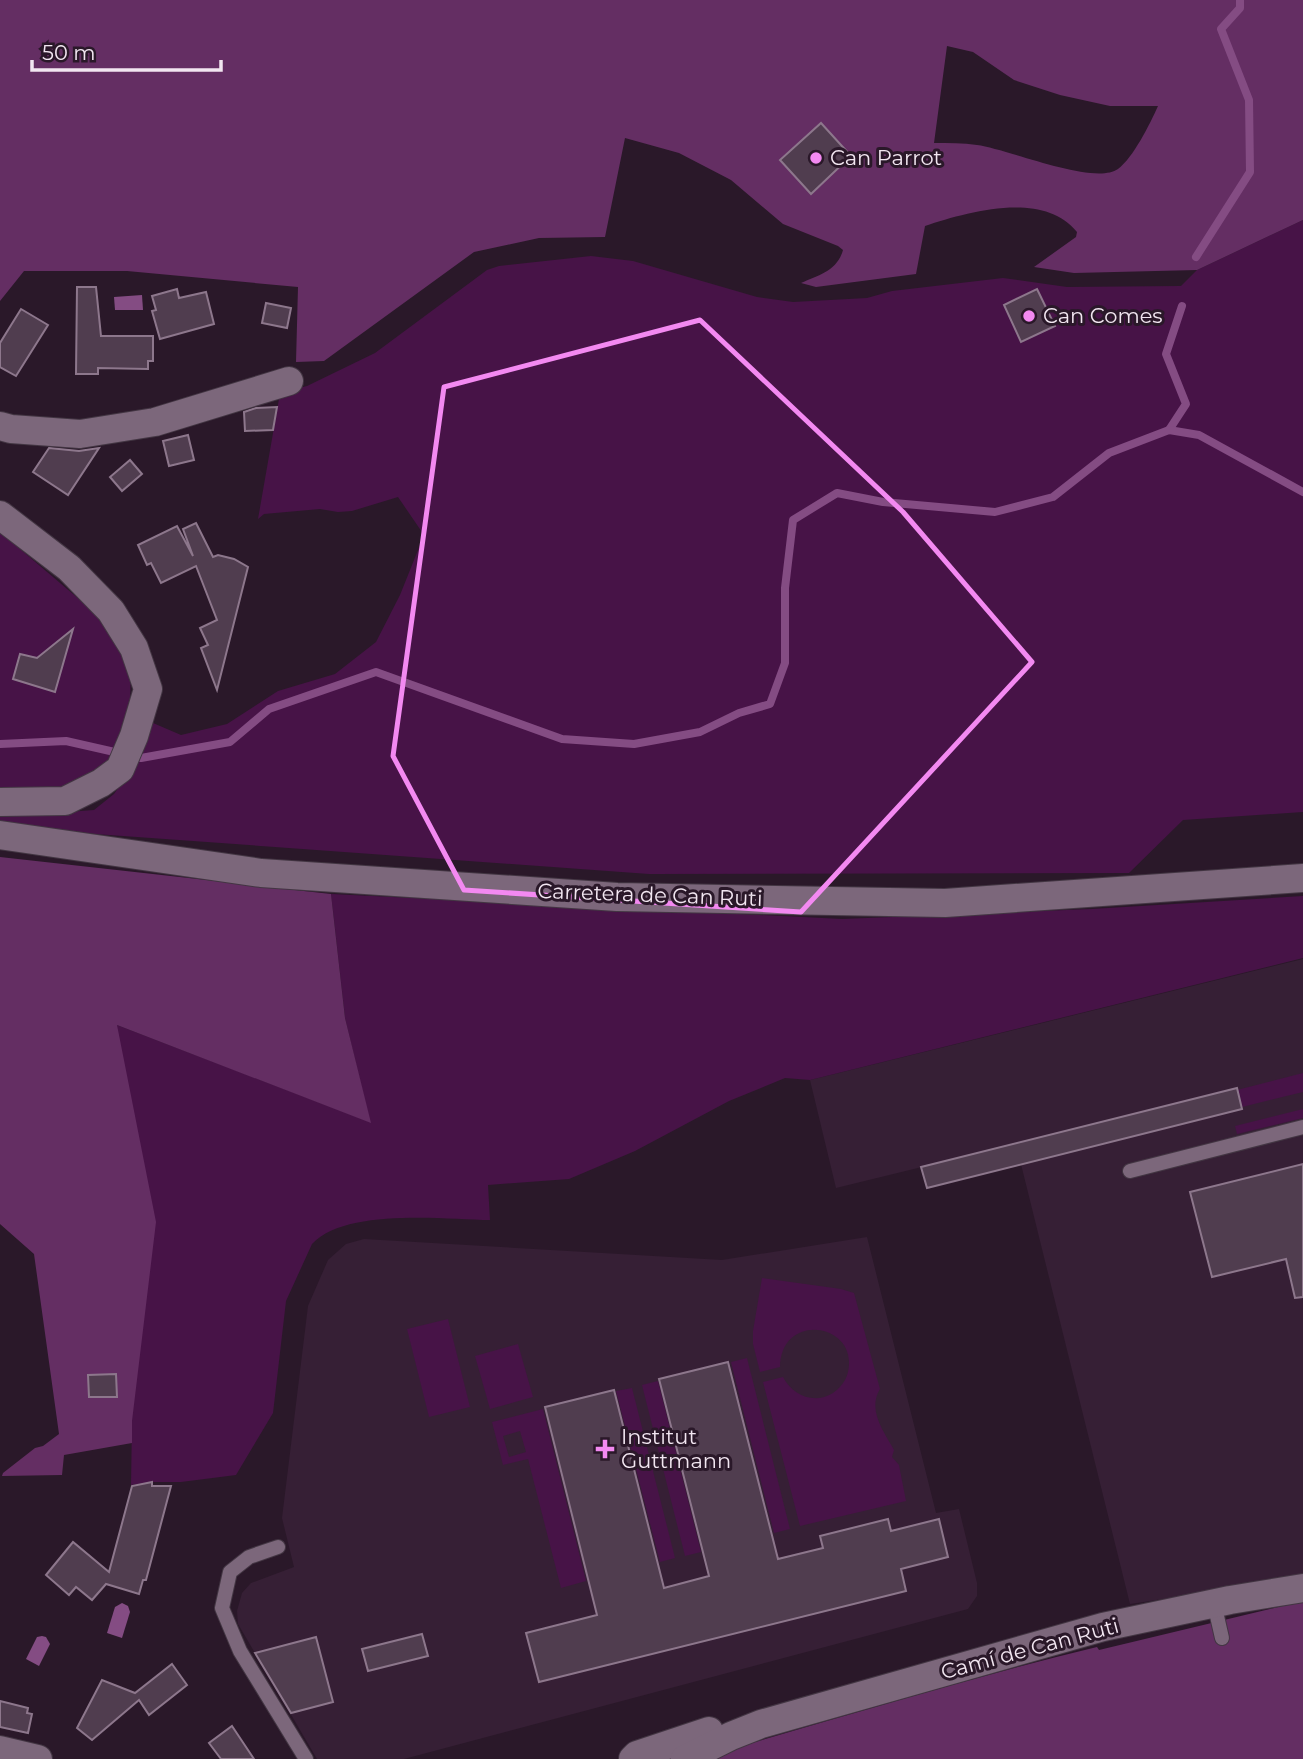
<svg xmlns="http://www.w3.org/2000/svg" width="1303" height="1759" font-family="Montserrat,sans-serif">
	<rect width="100%" height="100%" fill="#2a1829"/>
	<g fill="#361f35">
		<polygon points="1303,959 1303,1578 1130,1604 1016,1144 836,1188 810,1080"/>
		<polygon points="867,1237 936,1513 959,1509 977,1583 977,1596 968,1609 404,1759 317,1759 238,1624 237,1611 242,1593 251,1583 294,1567 282,1518 308,1306 328,1260 346,1244 364,1239 722,1260"/>
	</g>
	<g fill="#471347" fill-rule="evenodd">
		<polygon points="1303,220 1303,812 1183,820 1129,873 649,874 95,834 0,821 0,817 94,810 114,794 139,758 153,723 181,735 227,724 278,691 335,674 376,642 400,595 424,535 398,497 352,511 338,512 320,509 264,514 258,519 280,393 307,386 375,353 487,270 499,266 591,256 633,261 757,297 793,302 867,298 892,291 1003,278 1067,287 1181,286 1197,270"/>
		<polygon points="0,532 80,600 116,636 131,666 129,730 113,771 76,790 0,789"/>
		<path d="M 331,894 L 842,919 L 1092,909 L 1303,896 L 1303,958 L 810,1080 L 785,1078 L 729,1101 L 635,1151 L 569,1179 L 488,1185 L 490,1220 C 443,1219 345,1208 312,1244 L 286,1301 L 273,1413 L 236,1475 L 181,1482 L 153,1482 L 131,1485 L 132,1421 L 117,1025 L 370,1122 L 345,1018 Z"/>
		<polygon points="1303,1073 1303,1092 1242,1107 1237,1090"/>
		<polygon points="1303,1109 1303,1118 1237,1134 1235,1126"/>
		<path d="M 762,1278 L 841,1289 L 854,1293 L 880,1389 C 867,1410 884,1432 894,1450 L 892,1457 L 899,1465 L 906,1501 L 800,1526 L 763,1382 L 783,1377 C 792,1395 814,1405 833,1393 C 840,1388 846,1381 848,1372 C 859,1323 781,1311 780,1367 L 760,1372 L 753,1344 L 753,1331 Z"/>
		<polygon points="448,1319 470,1407 429,1417 407,1329"/>
		<polygon points="518,1344 533,1397 490,1409 475,1356"/>
		<polygon points="747,1358 790,1529 774,1533 731,1362"/>
		<polygon points="658,1381 701,1552 685,1556 642,1385"/>
		<polygon points="632,1388 675,1558 660,1562 616,1391"/>
		<path d="M 543,1409 L 586,1581 L 561,1588 L 528,1459 L 503,1465 L 492,1422 ZM 520,1431 L 526,1452 L 509,1457 L 503,1436 Z"/>
	</g>
	<g fill="#642e63" fill-rule="evenodd">
		<path d="M 0,0 L 1303,0 L 1303,220 L 1197,270 L 1074,273 L 1034,267 L 1076,237 L 1077,232 C 1043,190 968,212 925,226 L 916,274 L 816,287 L 801,283 C 819,275 837,271 843,250 L 838,246 L 783,224 L 731,180 L 679,153 L 625,138 L 605,237 L 539,238 L 474,252 L 324,361 L 296,362 L 298,287 L 127,271 L 24,271 L 0,301 ZM 947,46 L 973,52 L 1014,80 L 1060,95 L 1110,106 L 1158,106 C 1150,124 1133,158 1118,169 C 1094,186 1008,149 977,145 C 963,143 948,143 934,143 Z"/>
		<polygon points="0,857 331,894 345,1018 371,1123 117,1025 156,1222 132,1421 132,1443 64,1455 62,1475 2,1476 3,1473 35,1448 43,1446 59,1434 34,1254 0,1224"/>
		<path d="M 1303,1601 L 1303,1759 L 706,1759 L 714,1754 C 842,1717 968,1678 1097,1647 L 1099,1650 Z"/>
	</g>
	<g fill="#844c83">
		<polygon points="142,295 143,310 115,310 114,297"/>
		<polygon points="122,1603 128,1606 130,1612 122,1638 107,1633 115,1607"/>
		<polygon points="42,1636 46,1637 50,1644 39,1666 26,1659 37,1637"/>
	</g>
	<g fill="none" stroke-linecap="round" stroke-linejoin="round">
		<g stroke="#844c83" stroke-width="8">
			<polyline points="1196,257 1250,172 1249,100 1221,29 1240,8 1240,0"/>
			<polyline points="1169,430 1186,404 1166,354 1182,306"/>
			<polyline points="0,744 66,741 141,758 230,742 269,709 376,672 562,739 634,744 700,732 739,713 770,704 785,663 785,588 793,520 837,493 883,502 995,512 1053,497 1109,453 1169,430 1199,435 1303,492"/>
		</g>
	</g>
	<g fill="#503d4f" stroke="#8d778c" stroke-width="2">
		<polygon points="821,123 851,156 811,194 780,160"/>
		<polygon points="77,287 96,287 101,336 153,336 153,361 148,361 148,369 98,368 98,374 76,374"/>
		<polygon points="177,289 179,298 206,292 214,324 160,339 152,311 156,310 152,296"/>
		<polygon points="1037,289 1055,326 1021,342 1004,305"/>
		<polygon points="266,303 291,308 287,328 262,323"/>
		<polygon points="21,309 48,325 16,376 0,367 0,343"/>
		<polygon points="277,407 273,430 245,431 244,412 256,408"/>
		<polygon points="188,435 194,460 169,466 163,441"/>
		<polygon points="49,448 79,451 99,448 68,495 33,472"/>
		<polygon points="130,460 142,474 122,491 110,477"/>
		<polygon points="196,523 213,557 218,555 234,559 248,567 217,690 201,648 208,645 200,628 217,620 196,566 161,583 151,563 147,565 138,545 177,526 193,556 183,529"/>
		<polygon points="73,629 55,692 13,679 20,654 37,658"/>
		<polygon points="1237,1088 1242,1109 927,1188 921,1167"/>
		<polygon points="1303,1164 1303,1297 1295,1298 1286,1259 1212,1277 1190,1192"/>
		<polygon points="728,1362 778,1559 823,1548 820,1536 888,1519 891,1531 939,1519 948,1557 901,1569 906,1591 539,1682 526,1633 597,1615 545,1407 614,1390 664,1588 709,1576 659,1379"/>
		<polygon points="116,1374 117,1397 89,1397 88,1375"/>
		<polygon points="152,1482 152,1486 171,1486 146,1580 143,1580 139,1594 106,1584 92,1600 76,1587 69,1595 46,1575 73,1542 109,1572 132,1486"/>
		<polygon points="422,1634 428,1656 368,1671 362,1649"/>
		<polygon points="316,1637 333,1702 291,1713 255,1653"/>
		<polygon points="172,1664 187,1685 149,1715 139,1700 92,1740 77,1728 102,1680 135,1693"/>
		<polygon points="0,1701 28,1708 27,1713 32,1714 28,1733 0,1727"/>
		<polygon points="232,1726 254,1759 221,1759 209,1743"/>
	</g>
	<g fill="none" stroke-linecap="round" stroke-linejoin="round">
		<g stroke="#433643" stroke-width="16">
			<g id="lane">
				<polyline points="1130,1171 1303,1127"/>
				<polyline points="278,1547 249,1557 230,1572 222,1608 240,1651 306,1759"/>
				<polyline points="1214,1603 1222,1638"/>
			</g>
		</g>
		<g stroke="#433643" stroke-width="30">
			<g id="street">
				<polyline points="0,426 11,429 80,434 155,422 289,381"/>
				<polyline points="0,515 69,568 111,611 134,648 148,689 134,736 120,769 101,783 65,801 0,802"/>
				<polyline points="0,835 261,873 617,897 945,903 1303,878"/>
				<polyline points="0,1750 38,1759"/>
				<polyline points="633,1759 637,1755 709,1731"/>
				<polyline points="685,1759 731,1736 761,1724 1103,1627 1230,1600 1303,1588"/>
			</g>
		</g>
		<use href="#lane" stroke="#7c677b" stroke-width="14"/>
		<use href="#street" stroke="#7c677b" stroke-width="28"/>
	</g>
	<path fill="none" stroke="#f389f1" stroke-width="5" stroke-linejoin="round" d="M 700,320 L 903,512 L 1032,662 L 801,912 L 464,890 L 393,756 L 444,387 Z"/>
	<g fill="#f389f1" stroke="#2a1829" stroke-width="2.5">
		<circle cx="816" cy="158" r="7"/>
		<circle cx="1029" cy="316" r="7"/>
		<path d="M601.5 1438.5h7v7h7v7h-7v7h-7v-7h-7v-7h7z"/>
	</g>
	<g text-anchor="middle" stroke-width="6" stroke-linejoin="round" paint-order="stroke">
		<g font-size="21" fill="#f2e6f1" stroke="#2a1829" text-anchor="start">
			<text x="830" y="165">Can Parrot</text>
			<text x="1043" y="323">Can Comes</text>
			<text x="621" y="1444">Institut<tspan x="621" dy="24">Guttmann</tspan></text>
		</g>
		<g font-size="21" fill="#f2e6f1" stroke="#2a1829">
			<text transform="translate(650 895) rotate(2)" y="7">Carretera de Can Ruti</text>
			<text transform="translate(1030 1649) rotate(-15)" y="7">Camí de Can Ruti</text>
		</g>
	</g>
	<path d="M32 60v10h189v-10" fill="none" stroke="#f2e6f1" stroke-width="3.5"/>
	<text x="42" y="60" font-size="21" fill="#f2e6f1" stroke="#2a1829" stroke-width="5" paint-order="stroke">50 m</text>
</svg>
